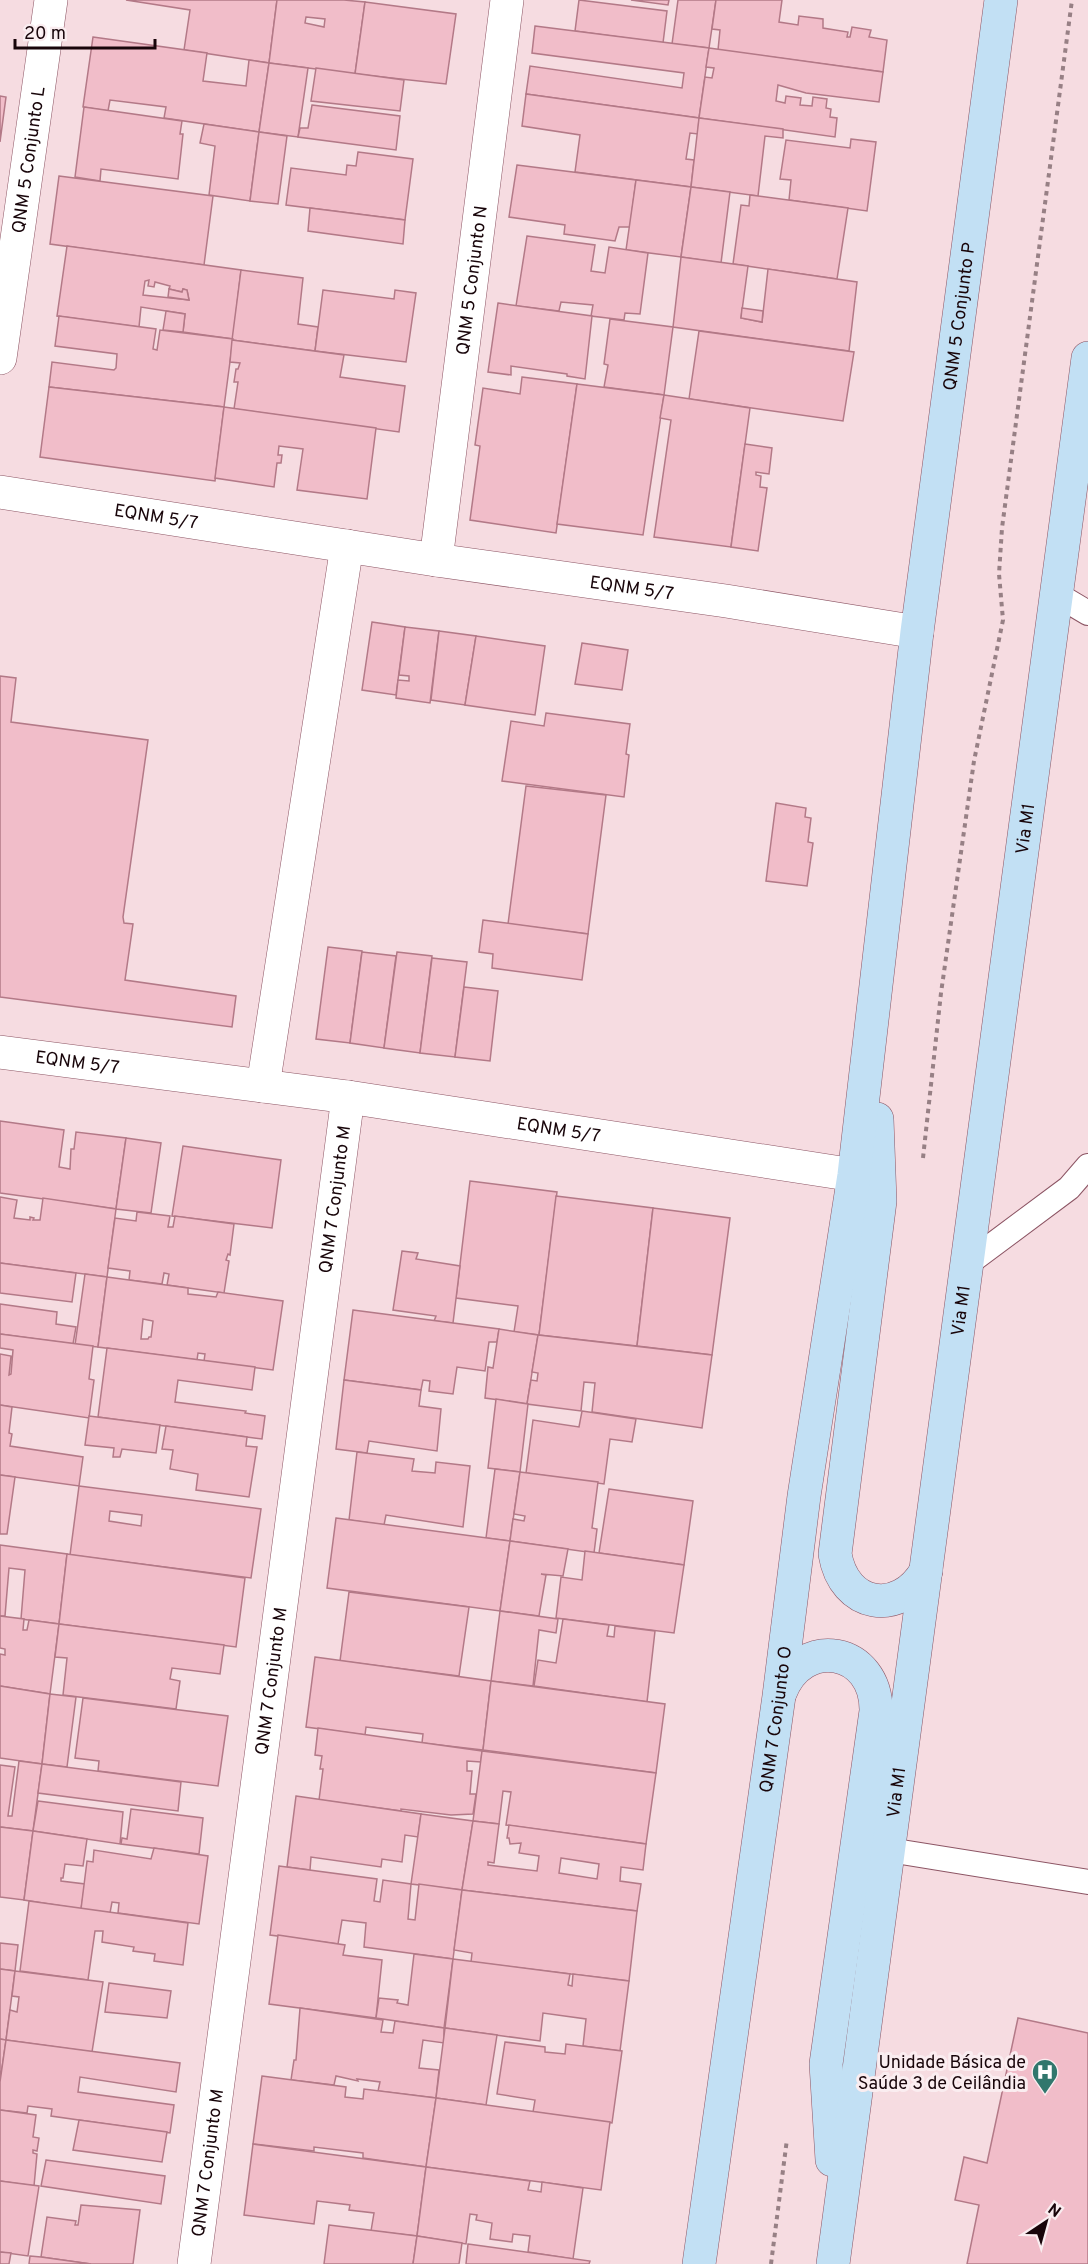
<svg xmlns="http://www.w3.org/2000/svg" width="1088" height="2264" font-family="Overpass,sans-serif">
	<rect width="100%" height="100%" fill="#f6dce1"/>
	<g fill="#f1bdc9" stroke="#b37987" stroke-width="1.5" fill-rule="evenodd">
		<polygon points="126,0 277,0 269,63 184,50 190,10"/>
		<path d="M 277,0 L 344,0 L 365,2 L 355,74 L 269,63 ZM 306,17 L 325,19 L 324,27 L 305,23 Z"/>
		<polygon points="579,0 667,11 663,43 575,31"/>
		<polygon points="631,0 669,0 668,5"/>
		<polygon points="678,0 716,0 709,48 672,44"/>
		<polygon points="716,0 782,0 779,22 798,25 799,16 823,19 823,28 848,32 847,37 850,37 852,27 871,30 869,37 887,40 883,72 718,50 720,30 712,29"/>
		<polygon points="365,2 456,14 446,84 355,74"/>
		<polygon points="535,26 709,48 699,118 526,94 530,66 682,88 684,73 532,53"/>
		<polygon points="93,37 207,53 203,81 246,86 249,60 269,63 259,132 164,118 166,107 110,100 108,111 83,107"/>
		<polygon points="709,48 883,72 879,102 806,93 778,85 776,101 785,103 786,96 801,98 800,105 812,106 813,97 827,99 826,108 831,109 830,117 837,118 835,137 699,118 705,77 712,78 714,68 706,67"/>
		<polygon points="269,63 308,68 298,137 259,132"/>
		<polygon points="316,68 404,80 400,111 311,101"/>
		<polygon points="526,94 699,118 698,134 690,133 686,159 694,160 691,187 575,172 580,135 522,126"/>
		<polygon points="0,96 6,97 0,142"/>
		<polygon points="312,105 400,116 396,150 298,137 300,128 308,128"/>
		<polygon points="84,107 182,121 180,134 183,134 178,179 101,169 100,181 75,177"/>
		<polygon points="699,118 783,129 783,138 765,136 758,196 691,187"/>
		<polygon points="204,124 259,132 250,201 209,195 215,146 200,143"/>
		<polygon points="259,132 287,136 278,204 250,201"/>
		<polygon points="851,139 876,142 867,211 789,200 791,180 780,179 786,140 850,148"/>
		<polygon points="358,152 413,159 405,220 286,205 291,168 346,175 347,165 356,166"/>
		<polygon points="517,165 636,180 630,227 619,227 615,241 564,234 565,225 509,217"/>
		<polygon points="59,176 213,196 204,265 50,244"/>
		<polygon points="636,180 691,187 681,257 626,250"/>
		<polygon points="691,187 730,192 721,263 681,257"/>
		<polygon points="750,195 848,208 837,279 733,264 741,205 749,206"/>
		<polygon points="310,208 405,220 403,244 308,231"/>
		<polygon points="527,236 595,245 591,271 605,273 609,247 648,253 640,314 625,313 624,320 591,316 593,305 561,302 559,311 516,306"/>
		<path d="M 67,246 L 241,270 L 233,339 L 183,332 L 185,314 L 141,307 L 139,327 L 57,316 ZM 149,280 L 148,286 L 154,287 L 155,282 L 170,286 L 169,289 L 182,292 L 183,289 L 187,290 L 189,300 L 143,295 L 145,281 Z"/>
		<polygon points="681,257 748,266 741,318 762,322 768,269 857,282 849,351 673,327"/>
		<polygon points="241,270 303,278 298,324 318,327 315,351 232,340"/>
		<polygon points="169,289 182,292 183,289 187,290 189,300 168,297"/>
		<polygon points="323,290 394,299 395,290 416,293 406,362 315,351"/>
		<polygon points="498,303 592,316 585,379 567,376 567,374 511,366 511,375 488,372"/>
		<polygon points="742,308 763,311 762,322 741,318"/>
		<polygon points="166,311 185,314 183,332 163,330"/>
		<polygon points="59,316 156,329 153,349 157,350 160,330 233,339 224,407 49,387 52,362 114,370 116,368 117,354 55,346"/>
		<polygon points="610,319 673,327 664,395 604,387 608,365 604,364"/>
		<polygon points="699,331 854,352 843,421 689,399"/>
		<polygon points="232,340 344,355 340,377 405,386 399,432 234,409 238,382 234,382 236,369 238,369 240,363 230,362"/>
		<polygon points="522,377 577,384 556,533 470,520 480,446 475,445 483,388 520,394"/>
		<polygon points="577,384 664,395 643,535 557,524"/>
		<polygon points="49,387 224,407 215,481 40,457"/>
		<polygon points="664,395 750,408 731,547 654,537 671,420 660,418"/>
		<polygon points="224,407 376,428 367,499 297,490 303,449 279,446 278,455 282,455 281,463 277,463 274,487 215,478"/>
		<polygon points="745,444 772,448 769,474 756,472 756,475 761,476 760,487 767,488 758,551 731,547"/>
		<polygon points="372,622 405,627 396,695 362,690"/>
		<polygon points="405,627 439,631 430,703 396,698 398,680 409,681 409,676 399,675"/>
		<polygon points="439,631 476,636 465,705 431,700"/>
		<polygon points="476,636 545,646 535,715 465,705"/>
		<polygon points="582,643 628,650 622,690 575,684"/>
		<polygon points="0,676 16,678 11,722 148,740 123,917 124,923 133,924 125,980 236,996 232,1027 0,997"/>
		<polygon points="546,713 630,724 626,754 629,755 624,797 502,781 511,721 544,726"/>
		<polygon points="526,786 606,795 588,934 508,924"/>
		<polygon points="776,803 806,808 805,817 811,818 808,842 813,843 807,886 766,881"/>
		<polygon points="483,920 588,934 582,980 492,968 493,954 479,952"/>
		<polygon points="328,947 362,951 350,1043 316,1039"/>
		<polygon points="362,952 396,956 384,1048 350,1043"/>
		<polygon points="397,952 432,956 420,1053 384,1048"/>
		<polygon points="432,958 467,962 455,1057 420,1053"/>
		<polygon points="464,987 498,991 490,1061 455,1057"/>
		<polygon points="0,1121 64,1130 59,1167 70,1169 71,1149 74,1149 76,1132 126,1138 116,1209 0,1193"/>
		<polygon points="126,1138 161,1143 151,1213 116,1209"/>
		<polygon points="183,1146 281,1160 272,1228 172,1216"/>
		<polygon points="470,1181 557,1192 539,1335 514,1332 518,1306 456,1298"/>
		<polygon points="556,1196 653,1208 637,1346 539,1335"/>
		<polygon points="0,1197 17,1200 14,1218 30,1220 30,1217 34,1218 33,1220 40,1220 43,1198 116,1209 107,1277 0,1263"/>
		<polygon points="653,1208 730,1218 712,1355 637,1346"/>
		<polygon points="137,1212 170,1216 168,1227 173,1227 175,1216 234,1224 230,1255 228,1254 226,1260 229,1261 224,1293 167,1285 169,1274 164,1273 162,1284 129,1280 130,1271 108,1268 115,1218 136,1221"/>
		<polygon points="402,1251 418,1253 416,1259 460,1266 453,1323 434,1321 436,1316 393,1310"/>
		<polygon points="0,1263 76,1273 72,1302 0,1293"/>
		<polygon points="85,1274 107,1277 98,1347 75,1345"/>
		<path d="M 107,1277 L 188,1288 L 188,1294 L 216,1297 L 218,1292 L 283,1301 L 273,1370 L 204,1361 L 205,1354 L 198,1353 L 197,1360 L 98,1347 ZM 143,1319 L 153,1321 L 151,1337 L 149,1337 L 148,1339 L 141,1339 Z"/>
		<polygon points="0,1304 57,1312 56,1324 76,1327 73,1344 0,1334"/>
		<polygon points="353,1310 499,1329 497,1342 489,1342 485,1371 457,1367 453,1394 429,1391 430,1381 423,1380 421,1390 344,1380"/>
		<polygon points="499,1329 538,1335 527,1404 485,1398 488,1367 493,1368"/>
		<polygon points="0,1334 93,1346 89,1379 94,1380 89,1418 0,1405 0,1354 11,1356 9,1375 11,1374 13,1350 0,1348"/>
		<polygon points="538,1335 712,1355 702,1428 592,1412 595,1383 584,1382 581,1411 527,1404 531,1380 537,1381 538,1373 532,1372"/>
		<polygon points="107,1348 255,1367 252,1390 178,1380 175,1402 246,1411 245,1413 265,1416 262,1439 98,1417"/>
		<polygon points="344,1380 421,1390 419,1406 441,1409 437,1451 369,1441 367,1453 336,1449"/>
		<polygon points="496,1399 528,1404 520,1472 488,1468"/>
		<polygon points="0,1405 12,1407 9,1433 12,1434 10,1446 83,1457 79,1486 0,1475"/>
		<polygon points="582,1411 636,1419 632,1442 610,1439 604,1484 526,1473 533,1420 579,1427"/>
		<polygon points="89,1416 160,1425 156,1453 122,1449 120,1457 113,1457 114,1448 85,1445"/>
		<polygon points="166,1426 247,1437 246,1446 257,1447 249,1497 196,1490 198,1474 170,1469 173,1450 162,1449"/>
		<polygon points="357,1452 414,1459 412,1471 435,1473 436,1462 470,1466 463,1527 386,1515 384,1525 349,1520"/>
		<polygon points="495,1469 520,1472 510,1541 486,1538"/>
		<polygon points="520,1472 598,1482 592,1528 597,1529 594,1553 510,1541 513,1519 524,1521 525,1516 514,1514"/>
		<polygon points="0,1475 15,1477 7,1534 0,1534"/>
		<path d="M 79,1486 L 261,1509 L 251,1578 L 70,1555 ZM 110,1511 L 142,1515 L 141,1526 L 109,1521 Z"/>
		<polygon points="609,1489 693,1501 684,1565 599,1553"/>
		<polygon points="336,1518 510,1541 500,1611 327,1588"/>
		<polygon points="510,1541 568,1549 563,1576 541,1574 546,1575 539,1616 500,1611"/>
		<polygon points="0,1545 67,1554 59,1624 21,1619 25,1570 9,1568 5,1616 0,1616"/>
		<polygon points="585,1551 684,1565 674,1633 556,1618 561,1577 582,1580"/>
		<polygon points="67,1554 245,1578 236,1647 59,1624"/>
		<polygon points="349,1592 469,1607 459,1676 340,1661"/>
		<polygon points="500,1611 558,1619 556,1633 539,1630 533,1686 491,1681"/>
		<polygon points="0,1616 24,1619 23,1630 27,1630 29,1620 59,1624 50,1694 0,1686 0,1654 5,1655 5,1649 0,1648"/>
		<polygon points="563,1619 609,1625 607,1636 614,1637 615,1626 655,1631 647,1702 534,1686 538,1660 556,1663"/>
		<polygon points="59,1624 224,1645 220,1674 172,1668 170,1679 180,1681 176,1709 63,1695 67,1658 55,1657"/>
		<polygon points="315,1657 491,1681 483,1750 422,1743 423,1734 366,1727 365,1735 306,1727"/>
		<polygon points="491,1681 665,1704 656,1773 483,1750"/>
		<polygon points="0,1686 50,1694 42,1764 0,1758"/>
		<polygon points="50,1694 76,1697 67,1767 42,1764"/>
		<polygon points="83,1698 228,1716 218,1786 98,1771 99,1761 75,1758"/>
		<polygon points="318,1728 482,1751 481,1762 467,1761 467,1771 472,1771 470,1794 476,1794 473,1814 451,1815 401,1809 401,1811 319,1800 323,1769 320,1769 322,1756 315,1755"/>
		<polygon points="482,1751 656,1773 646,1844 506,1825 511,1792 503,1791 499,1824 473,1821"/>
		<polygon points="19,1761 42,1764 33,1831 0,1827 0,1765 15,1767 8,1816 12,1816"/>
		<polygon points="42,1764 181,1782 178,1811 38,1793"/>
		<polygon points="296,1796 421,1814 418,1837 405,1835 402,1862 382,1859 381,1867 311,1857 310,1870 287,1867"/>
		<polygon points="38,1801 123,1812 120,1844 33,1831"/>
		<polygon points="131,1809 203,1818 199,1854 121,1844 122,1838 127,1839"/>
		<polygon points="421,1814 473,1821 462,1890 411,1884"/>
		<path d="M 473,1821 L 499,1824 L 494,1863 L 488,1862 L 488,1865 L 537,1871 L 539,1856 L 519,1853 L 521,1843 L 510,1844 L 509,1838 L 507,1838 L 509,1825 L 646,1844 L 643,1870 L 621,1867 L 620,1881 L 641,1884 L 637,1911 L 462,1890 ZM 561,1858 L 599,1864 L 597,1879 L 559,1873 Z"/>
		<polygon points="0,1827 33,1831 24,1900 0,1897"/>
		<polygon points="33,1831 87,1839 83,1866 65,1864 63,1878 61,1878 61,1881 85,1884 81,1909 24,1900"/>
		<polygon points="154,1848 208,1856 199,1924 118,1913 119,1903 112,1902 110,1913 81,1909 87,1861 93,1862 94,1850 151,1859"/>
		<polygon points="279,1866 377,1879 374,1901 380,1902 383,1880 411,1884 408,1919 415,1920 419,1884 462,1890 453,1959 364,1947 366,1923 342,1920 338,1944 270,1935"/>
		<polygon points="462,1890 637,1911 629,1981 471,1962 472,1953 454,1950"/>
		<polygon points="29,1901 188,1923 183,1965 154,1961 155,1954 133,1951 134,1947 102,1942 103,1931 95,1931 88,1980 20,1971"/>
		<polygon points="278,1935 345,1945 343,1955 382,1960 376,2018 269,2004"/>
		<polygon points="0,1943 18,1945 15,1971 0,1969"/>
		<polygon points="414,1954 453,1959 444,2028 376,2018 379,1998 398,2000 397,2003 408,2005"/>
		<polygon points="453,1959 570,1974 568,1985 572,1986 573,1974 629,1981 620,2051 583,2046 586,2019 543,2013 540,2041 445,2028"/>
		<polygon points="0,1969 15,1971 6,2040 0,2039"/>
		<polygon points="15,1971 103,1982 92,2052 6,2040 10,2010 17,2012 19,1997 12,1996"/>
		<polygon points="109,1983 171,1991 167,2018 105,2012"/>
		<polygon points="300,2008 383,2020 381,2032 393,2033 395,2021 444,2028 444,2043 423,2040 419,2068 439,2070 436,2098 378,2091 380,2082 357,2079 358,2081 336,2076 334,2085 291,2080 294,2060 296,2060"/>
		<polygon points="1018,2018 1088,2033 1088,2264 967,2264 979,2205 955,2200 964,2157 987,2163"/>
		<polygon points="445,2028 497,2035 486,2105 436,2098"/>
		<polygon points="0,2039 6,2040 0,2082"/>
		<polygon points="6,2040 180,2063 176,2092 80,2077 78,2092 174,2105 170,2133 51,2116 52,2109 28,2106 27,2113 0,2110 0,2082"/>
		<polygon points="505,2042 545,2047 545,2052 565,2054 566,2044 622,2051 612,2123 533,2112 535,2100 497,2094"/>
		<polygon points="262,2076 346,2087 345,2097 363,2099 364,2089 436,2098 426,2167 363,2158 363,2153 314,2147 314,2151 253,2144"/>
		<polygon points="436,2098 610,2122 601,2190 426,2167"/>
		<polygon points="0,2110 36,2115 33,2137 39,2138 37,2151 33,2150 33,2153 37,2154 34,2186 0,2181"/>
		<polygon points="79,2120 167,2132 162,2162 73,2150"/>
		<polygon points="253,2144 426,2167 417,2236 371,2231 374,2213 349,2210 350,2205 317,2201 314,2224 244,2215"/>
		<polygon points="46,2160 165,2176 161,2204 41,2186"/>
		<polygon points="426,2167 530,2181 528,2190 541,2192 542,2182 583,2188 573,2259 528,2252 530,2236 513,2234 512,2242 490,2239 492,2223 476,2220 477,2215 470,2214 466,2244 417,2236"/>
		<polygon points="0,2181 39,2186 28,2256 0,2252"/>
		<polygon points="81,2205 140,2210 133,2264 91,2264 41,2257 47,2217 76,2221 75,2225 78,2225"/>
		<polygon points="329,2225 417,2236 413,2264 324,2264"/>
		<polygon points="417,2236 462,2243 459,2264 413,2264"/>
		<polygon points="468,2244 590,2261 589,2264 466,2264"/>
		<polygon points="0,2252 11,2253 9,2264 0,2264"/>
		<polygon points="30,2256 41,2257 91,2264 29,2264"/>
	</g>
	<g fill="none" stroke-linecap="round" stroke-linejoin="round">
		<g stroke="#8c5564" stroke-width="26">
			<g id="lane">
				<polyline points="1056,594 1088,613"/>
				<polyline points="967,1264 1069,1188 1088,1166"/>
				<polyline points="889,1850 1088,1882"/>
			</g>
		</g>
		<g stroke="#8c5564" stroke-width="34">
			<g id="street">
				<path id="s1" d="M 0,358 L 51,0"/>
				<path id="s2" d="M 0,492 L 436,560 L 726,601 L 917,632"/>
				<path id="s3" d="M 436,560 L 507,0"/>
				<path id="s4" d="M 0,1052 L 348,1097 L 854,1175"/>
				<polyline points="263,1086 347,546"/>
				<path id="s5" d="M 194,2264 L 348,1097"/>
			</g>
		</g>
		<g stroke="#8c5564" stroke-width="34">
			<g id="secondary">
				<path d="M 877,1119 L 880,1201 L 835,1554 C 844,1608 899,1617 926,1571"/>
				<path d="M 780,1693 C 802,1634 877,1648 876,1711 L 826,2064 L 832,2160"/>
				<path id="s6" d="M 699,2264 L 779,1696 L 804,1496 L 854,1175 L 917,632 L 1001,0"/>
				<path id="s7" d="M 833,2264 L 1088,358"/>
			</g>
		</g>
		<g stroke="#978085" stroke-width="4" stroke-dasharray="4.5 4.5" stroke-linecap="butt">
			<polyline points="923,1158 941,993 974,761 1003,620 999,574 1002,528 1072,0"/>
			<polyline points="771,2264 787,2139"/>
		</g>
		<use href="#lane" stroke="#fff" stroke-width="24"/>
		<use href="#street" stroke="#fff" stroke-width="33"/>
		<use href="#secondary" stroke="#c2e0f4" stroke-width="33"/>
	</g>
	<defs>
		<g id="hospital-pin" transform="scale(1.35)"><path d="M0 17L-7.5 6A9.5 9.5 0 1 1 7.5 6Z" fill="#31776d" stroke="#faedf0"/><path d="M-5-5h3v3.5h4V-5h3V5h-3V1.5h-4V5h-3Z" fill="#fff"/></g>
	</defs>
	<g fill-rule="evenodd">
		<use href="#hospital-pin" x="1045" y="2072"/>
	</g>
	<g text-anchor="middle" stroke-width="6" stroke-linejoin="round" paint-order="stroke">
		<g font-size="18" fill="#18050a" stroke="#faedf0">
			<text dy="6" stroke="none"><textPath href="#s1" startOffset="200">QNM 5 Conjunto L</textPath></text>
			<text dy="6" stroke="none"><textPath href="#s3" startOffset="282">QNM 5 Conjunto N</textPath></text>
			<text dy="6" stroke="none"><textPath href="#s6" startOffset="1965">QNM 5 Conjunto P</textPath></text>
			<text dy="6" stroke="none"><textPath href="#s2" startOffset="158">EQNM 5/7</textPath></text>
			<text dy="6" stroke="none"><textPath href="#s2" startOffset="639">EQNM 5/7</textPath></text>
			<text dy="6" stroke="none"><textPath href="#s7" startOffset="1448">Via M1</textPath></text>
			<text dy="6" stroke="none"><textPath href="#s4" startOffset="78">EQNM 5/7</textPath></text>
			<text dy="6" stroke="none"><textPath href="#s4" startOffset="564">EQNM 5/7</textPath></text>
			<text dy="6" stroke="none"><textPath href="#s5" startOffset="1074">QNM 7 Conjunto M</textPath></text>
			<text dy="6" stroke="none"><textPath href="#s7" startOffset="962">Via M1</textPath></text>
			<text dy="6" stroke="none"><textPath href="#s5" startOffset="588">QNM 7 Conjunto M</textPath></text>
			<text dy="6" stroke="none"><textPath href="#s6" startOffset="550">QNM 7 Conjunto O</textPath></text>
			<text dy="6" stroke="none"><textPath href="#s7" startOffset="476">Via M1</textPath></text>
			<text dy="6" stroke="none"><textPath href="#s5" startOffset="102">QNM 7 Conjunto M</textPath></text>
		</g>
		<g font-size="18" fill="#18050a" stroke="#faedf0" text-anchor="end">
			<text x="1026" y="2068">Unidade Básica de<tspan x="1026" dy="21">Saúde 3 de Ceilândia</tspan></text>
		</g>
	</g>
	<g transform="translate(1046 2222) rotate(36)" stroke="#faedf0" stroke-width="4.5" paint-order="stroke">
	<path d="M0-4.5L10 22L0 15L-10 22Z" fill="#18050a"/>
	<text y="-9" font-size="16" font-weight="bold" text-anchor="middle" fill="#18050a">N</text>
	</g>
	<path d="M15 39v9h140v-9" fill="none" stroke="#18050a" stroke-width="3"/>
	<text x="24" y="39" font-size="18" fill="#18050a" stroke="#faedf0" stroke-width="4.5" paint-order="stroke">20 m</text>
</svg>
